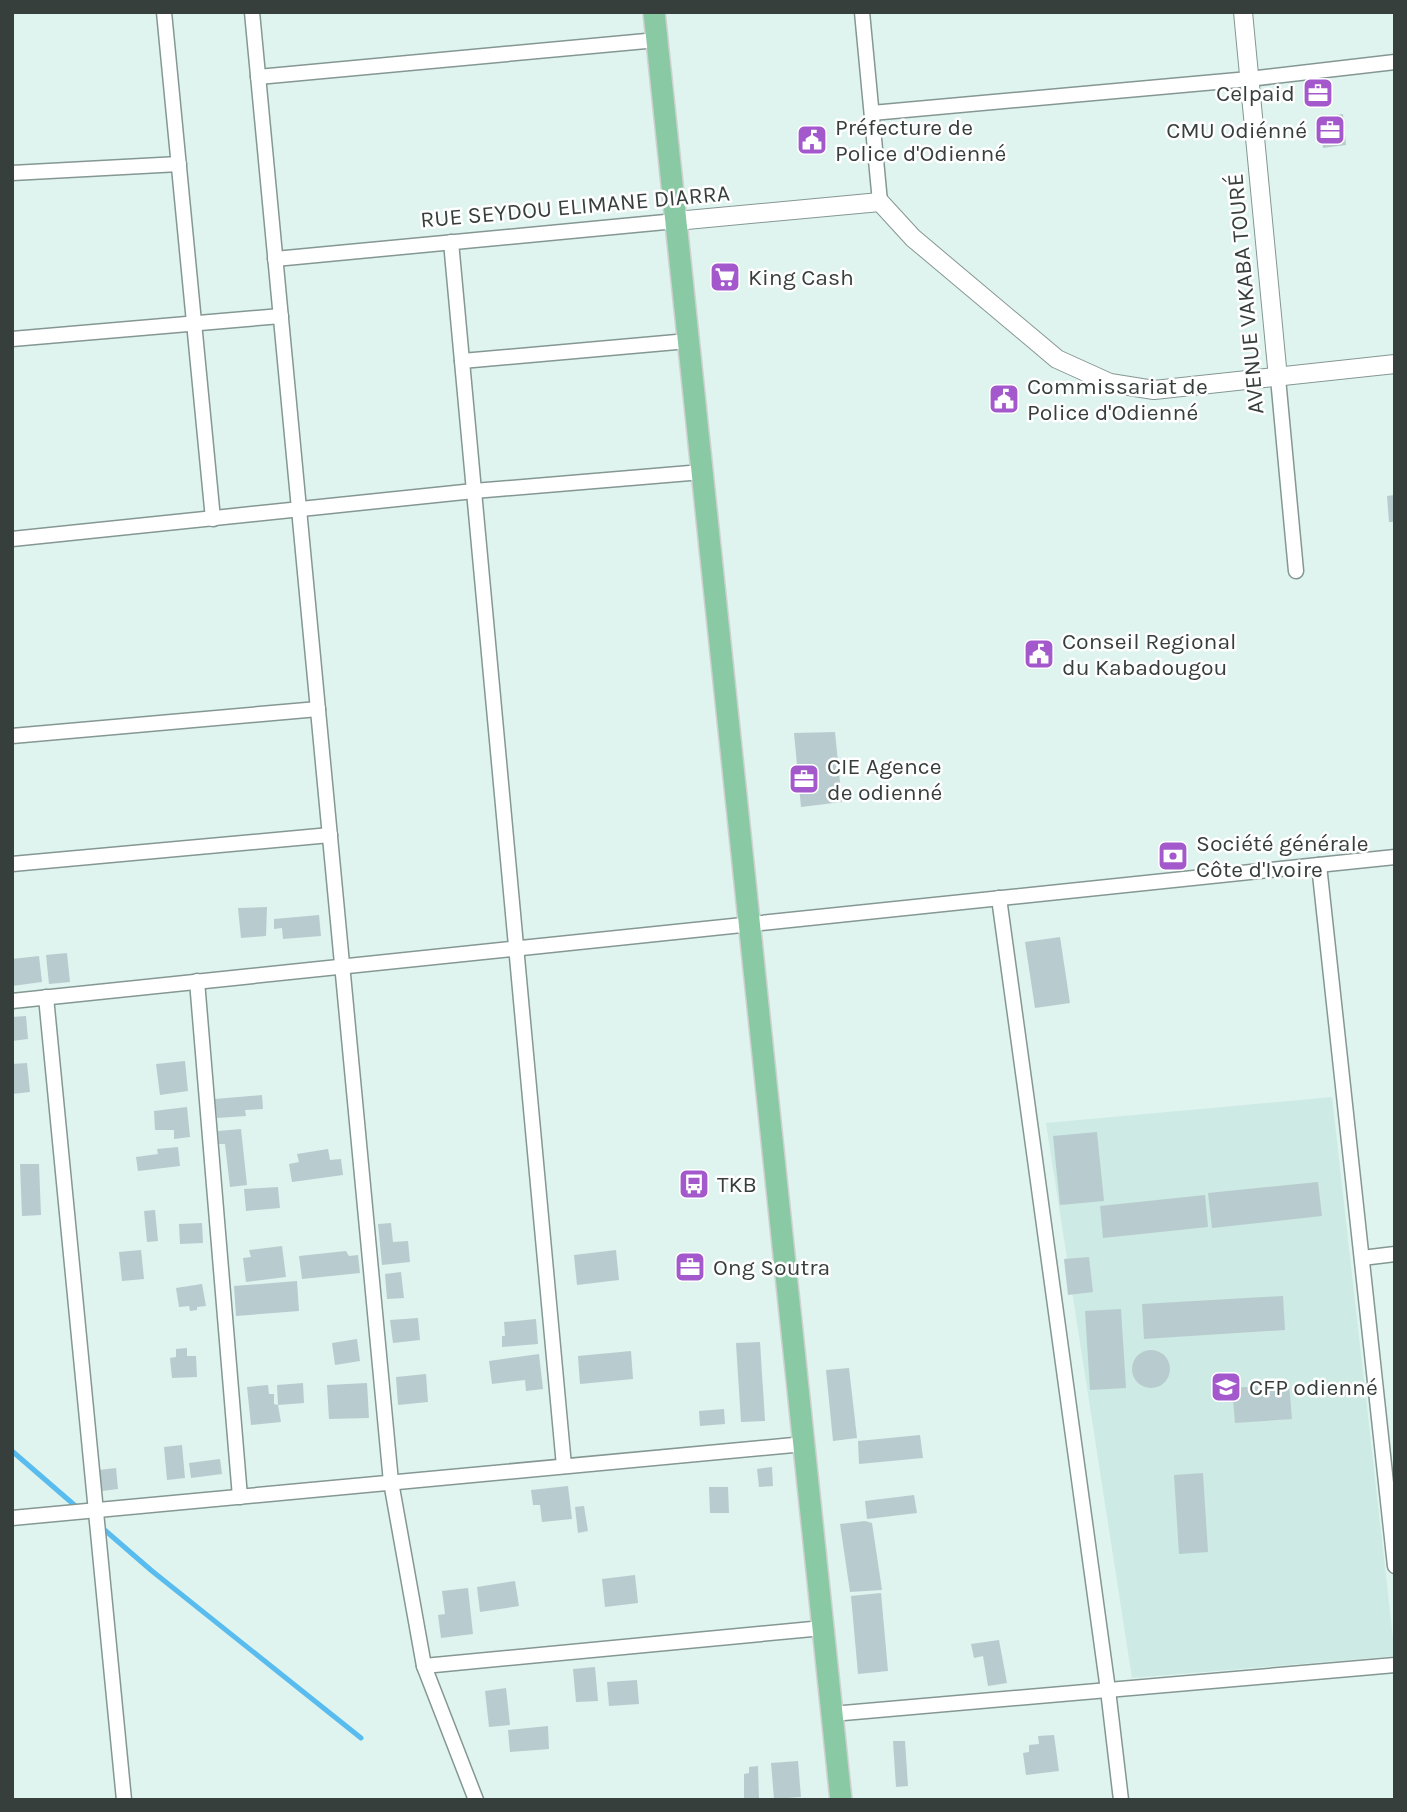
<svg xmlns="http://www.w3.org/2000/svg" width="1407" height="1812" font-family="Karla,sans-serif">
	<rect width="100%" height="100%" fill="#dff3ef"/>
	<polygon fill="#cdeae4" points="1332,1097 1395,1656 1132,1678 1046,1123"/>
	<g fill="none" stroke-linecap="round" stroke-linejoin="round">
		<g stroke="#59bcee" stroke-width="5">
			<polyline points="12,1451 79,1509"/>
			<polyline points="100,1526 152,1571 361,1738"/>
		</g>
	</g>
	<g fill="#b8cccf">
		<polygon points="1343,114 1346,145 1323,148 1322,137 1319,138 1318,118"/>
		<polygon points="1395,495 1395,522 1389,522 1387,496"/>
		<polygon points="835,732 842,802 801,807 794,733"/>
		<polygon points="267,907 266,936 241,938 238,908"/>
		<polygon points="319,915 321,936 283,939 282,928 274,929 274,919"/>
		<polygon points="1060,937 1070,1003 1035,1008 1025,942"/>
		<polygon points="67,953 70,982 49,984 46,955"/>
		<polygon points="39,956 42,982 12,986 12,959"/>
		<polygon points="26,1016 28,1039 12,1041 12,1017"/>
		<polygon points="185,1061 188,1091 160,1095 156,1064"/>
		<polygon points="27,1063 30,1092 12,1094 12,1064"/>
		<polygon points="262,1095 263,1109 245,1110 246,1116 217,1118 215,1099"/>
		<polygon points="187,1107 190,1137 174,1139 174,1130 155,1130 154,1111"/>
		<polygon points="241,1129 247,1185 230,1187 225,1144 219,1144 218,1131"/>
		<polygon points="1097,1132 1104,1201 1060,1205 1053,1136"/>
		<polygon points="178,1147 180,1166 138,1171 136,1157 158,1154 157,1149"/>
		<polygon points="328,1149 330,1160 341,1159 343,1175 292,1182 289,1164 299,1162 297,1154"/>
		<polygon points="20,1164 39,1164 41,1215 22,1216"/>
		<polygon points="1318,1182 1322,1216 1212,1228 1208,1193"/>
		<polygon points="278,1187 280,1208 246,1211 244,1189"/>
		<polygon points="1205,1195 1208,1227 1103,1238 1100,1206"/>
		<polygon points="155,1210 158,1241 147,1242 144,1211"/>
		<polygon points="202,1223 203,1243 180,1244 179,1224"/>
		<polygon points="391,1223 393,1242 408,1241 410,1262 382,1265 378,1224"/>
		<polygon points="282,1246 286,1277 246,1282 243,1258 251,1257 249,1250"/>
		<polygon points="141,1250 144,1279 122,1281 119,1252"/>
		<polygon points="616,1250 619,1280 577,1285 574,1255"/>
		<polygon points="346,1251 349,1256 358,1255 360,1273 302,1279 299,1256"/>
		<polygon points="1089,1257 1093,1292 1068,1295 1064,1259"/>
		<polygon points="401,1272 404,1298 387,1299 385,1274"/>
		<polygon points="297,1281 299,1311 236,1316 234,1286"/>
		<polygon points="202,1284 206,1306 197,1307 197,1310 190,1311 189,1306 179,1307 176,1288"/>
		<polygon points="1283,1296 1285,1330 1144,1339 1142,1304"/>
		<polygon points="1121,1309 1126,1388 1090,1390 1085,1311"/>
		<polygon points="418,1318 420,1340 393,1343 390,1320"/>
		<polygon points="536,1319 538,1344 502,1347 502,1336 505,1336 504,1322"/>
		<polygon points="357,1339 360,1361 335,1365 332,1343"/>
		<polygon points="760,1342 765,1421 741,1422 736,1343"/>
		<polygon points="187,1348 187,1356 196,1356 197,1377 172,1378 170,1358 176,1357 176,1349"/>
		<circle cx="1151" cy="1369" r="19"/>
		<polygon points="631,1351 633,1379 580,1384 578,1356"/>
		<polygon points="539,1354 543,1389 526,1391 525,1380 492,1384 489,1361"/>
		<polygon points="849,1368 857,1438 833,1441 826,1370"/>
		<polygon points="426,1374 428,1402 398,1405 396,1377"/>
		<polygon points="303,1383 304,1403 278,1405 281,1422 251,1425 247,1387 268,1385 269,1394 274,1394 274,1404 278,1405 277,1385"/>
		<polygon points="367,1383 369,1418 329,1419 327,1385"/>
		<polygon points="1289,1384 1292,1419 1235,1423 1232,1388"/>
		<polygon points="724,1409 725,1424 700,1426 699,1411"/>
		<polygon points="920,1435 923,1458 859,1464 858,1441"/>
		<polygon points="182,1445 185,1478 167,1480 164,1447"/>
		<polygon points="220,1459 222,1474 191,1478 189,1463"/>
		<polygon points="772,1467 773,1486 759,1487 757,1469"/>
		<polygon points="116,1468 118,1489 102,1491 99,1470"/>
		<polygon points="1203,1473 1208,1552 1179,1554 1174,1475"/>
		<polygon points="568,1486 572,1519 542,1522 540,1505 533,1505 531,1490"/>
		<polygon points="709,1487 728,1487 729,1513 710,1513"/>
		<polygon points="914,1495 917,1513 867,1519 865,1501"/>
		<polygon points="584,1506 588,1531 578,1533 575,1507"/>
		<polygon points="865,1521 872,1523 882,1590 850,1592 840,1524"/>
		<polygon points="635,1575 638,1603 605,1607 602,1579"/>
		<polygon points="515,1581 519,1606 480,1612 477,1587"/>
		<polygon points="468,1588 473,1634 441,1638 438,1615 445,1614 442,1591"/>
		<polygon points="881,1593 888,1671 858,1674 851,1596"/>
		<polygon points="999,1640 1007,1683 988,1686 983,1656 974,1658 971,1644"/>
		<polygon points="595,1667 598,1701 576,1702 573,1669"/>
		<polygon points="637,1680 639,1704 609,1706 607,1682"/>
		<polygon points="506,1688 510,1725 489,1727 485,1691"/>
		<polygon points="548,1726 549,1749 510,1752 508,1730"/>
		<polygon points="1054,1735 1059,1771 1026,1775 1023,1753 1029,1752 1029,1745 1039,1744 1038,1736"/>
		<polygon points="893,1741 905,1741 908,1786 896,1787"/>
		<polygon points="798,1761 801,1797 774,1799 771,1763"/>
		<polygon points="758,1766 759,1800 744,1800 744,1774 749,1773 749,1767"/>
	</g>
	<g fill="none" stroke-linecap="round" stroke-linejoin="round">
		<g stroke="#859793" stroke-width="17">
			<g id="minor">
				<polyline points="164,12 213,519"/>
				<polyline points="252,12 391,1482 424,1666 476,1800"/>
				<polyline points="862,12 880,202"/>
				<polyline points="258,77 657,40"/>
				<polyline points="872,113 1249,79 1395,62"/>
				<polyline points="12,173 179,164"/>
				<polyline points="451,242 564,1466"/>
				<polyline points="275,259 676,221"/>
				<polyline points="12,339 281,316"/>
				<polyline points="462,361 688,341"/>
				<polyline points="1278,378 1296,571"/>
				<polyline points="12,539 474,491 702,472"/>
				<polyline points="12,736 318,709"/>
				<polyline points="12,864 330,835"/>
				<polyline points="1319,865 1395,1566"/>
				<polyline points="999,898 1108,1690 1121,1800"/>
				<polyline points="197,981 240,1497"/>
				<polyline points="46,997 124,1800"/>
				<polyline points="12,1001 1395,857"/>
				<polyline points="1362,1258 1395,1254"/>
				<polyline points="12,1518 804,1444"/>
				<polyline points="424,1666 823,1628"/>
				<polyline points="832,1714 1395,1665"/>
			</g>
		</g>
		<g stroke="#859793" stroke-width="20">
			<g id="tertiary">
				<polyline points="1243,12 1278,378"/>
				<polyline points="676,221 880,202 913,238 1057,359 1110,383 1154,390 1395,364"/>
			</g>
		</g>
		<g stroke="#cfd1d0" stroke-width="24">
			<polyline id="primary" points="654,12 841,1800"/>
		</g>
		<use href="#minor" stroke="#fff" stroke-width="14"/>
		<use href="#tertiary" stroke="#fff" stroke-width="18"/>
		<use href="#primary" stroke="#89c9a4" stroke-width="21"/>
	</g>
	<defs>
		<g id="office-square" transform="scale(1.575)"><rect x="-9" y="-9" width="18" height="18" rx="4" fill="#a359cc" stroke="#fff"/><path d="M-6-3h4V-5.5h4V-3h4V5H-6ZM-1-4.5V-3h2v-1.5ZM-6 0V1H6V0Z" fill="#fff"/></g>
		<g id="civic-square" transform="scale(1.575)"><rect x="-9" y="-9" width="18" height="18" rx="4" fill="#a359cc" stroke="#fff"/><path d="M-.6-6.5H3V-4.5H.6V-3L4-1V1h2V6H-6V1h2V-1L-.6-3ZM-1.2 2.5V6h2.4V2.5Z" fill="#fff"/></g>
		<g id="supermarket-square" transform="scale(1.575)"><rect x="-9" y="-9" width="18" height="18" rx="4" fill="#a359cc" stroke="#fff"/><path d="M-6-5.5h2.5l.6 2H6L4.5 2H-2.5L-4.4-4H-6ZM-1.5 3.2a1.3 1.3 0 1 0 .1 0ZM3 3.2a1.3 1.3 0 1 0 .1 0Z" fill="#fff"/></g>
		<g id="bank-square" transform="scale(1.575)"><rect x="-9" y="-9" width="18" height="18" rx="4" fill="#a359cc" stroke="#fff"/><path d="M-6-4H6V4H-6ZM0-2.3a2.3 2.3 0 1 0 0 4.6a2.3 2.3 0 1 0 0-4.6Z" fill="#fff"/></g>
		<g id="bus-square" transform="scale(1.575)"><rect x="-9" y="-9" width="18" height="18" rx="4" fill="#a359cc" stroke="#fff"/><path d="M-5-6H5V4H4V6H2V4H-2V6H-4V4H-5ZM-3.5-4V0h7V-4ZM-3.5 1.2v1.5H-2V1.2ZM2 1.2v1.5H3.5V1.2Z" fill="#fff"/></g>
		<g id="school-square" transform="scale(1.575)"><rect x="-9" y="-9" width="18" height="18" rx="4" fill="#a359cc" stroke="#fff"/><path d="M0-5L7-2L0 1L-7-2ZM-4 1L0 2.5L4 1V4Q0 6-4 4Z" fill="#fff"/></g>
	</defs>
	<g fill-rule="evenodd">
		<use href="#office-square" x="1318" y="93"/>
		<use href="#office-square" x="1330" y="130"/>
		<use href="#civic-square" x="812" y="140"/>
		<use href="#supermarket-square" x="725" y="277"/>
		<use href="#civic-square" x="1004" y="399"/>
		<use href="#civic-square" x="1039" y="654"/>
		<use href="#office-square" x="804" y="779"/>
		<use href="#bank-square" x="1173" y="856"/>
		<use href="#bus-square" x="694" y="1184"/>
		<use href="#office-square" x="690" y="1267"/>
		<use href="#school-square" x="1226" y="1387"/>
	</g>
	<g text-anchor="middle" stroke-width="5" stroke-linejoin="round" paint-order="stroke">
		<g font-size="23" fill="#373f3d" stroke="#fff" text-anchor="start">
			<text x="1295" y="101" text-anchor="end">Celpaid</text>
			<text x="835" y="135">Préfecture de<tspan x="835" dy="26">Police d'Odienné</tspan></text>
			<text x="1307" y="138" text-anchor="end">CMU Odiénné</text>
			<text x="748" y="285">King Cash</text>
			<text x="1027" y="394">Commissariat de<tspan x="1027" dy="26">Police d'Odienné</tspan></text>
			<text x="1062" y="649">Conseil Regional<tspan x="1062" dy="26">du Kabadougou</tspan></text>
			<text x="827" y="774">CIE Agence<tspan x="827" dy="26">de odienné</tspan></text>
			<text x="1196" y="851">Société générale<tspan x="1196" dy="26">Côte d'Ivoire</tspan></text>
			<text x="717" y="1192">TKB</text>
			<text x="713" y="1275">Ong Soutra</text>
			<text x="1249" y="1395">CFP odienné</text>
		</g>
		<g font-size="23" fill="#373f3d" stroke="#fff">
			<text transform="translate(575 206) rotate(-5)" y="8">RUE SEYDOU ELIMANE DIARRA</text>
			<text transform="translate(1245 294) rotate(-95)" y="8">AVENUE VAKABA TOURÉ</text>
		</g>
	</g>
	<rect width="1407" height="1812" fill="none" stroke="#373f3d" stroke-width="28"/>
</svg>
